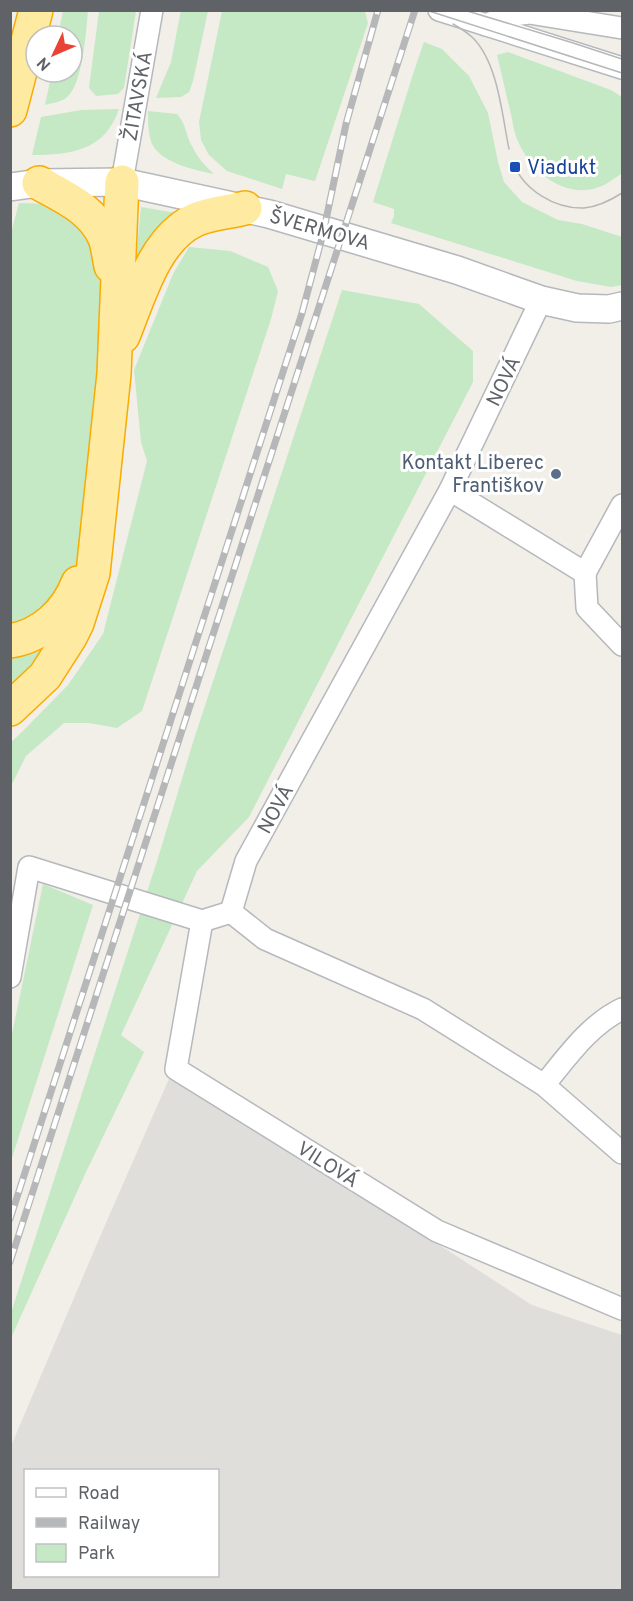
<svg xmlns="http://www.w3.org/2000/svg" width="633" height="1601" font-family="Overpass,sans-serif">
	<rect width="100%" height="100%" fill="#f1efe8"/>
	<path fill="#e0deda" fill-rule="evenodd" d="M 172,1072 L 532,1305 L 622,1335 L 622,1590 L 11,1590 L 11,1446 L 102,1232 ZM 26,1470 L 218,1470 L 218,1576 L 26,1576 Z"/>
	<g fill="#c5e8c5">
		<polygon points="181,10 208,11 193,81 189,92 181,97 156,98 171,62"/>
		<polygon points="359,10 365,12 368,23 315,181 286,174 282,189 227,171 209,155 201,140 199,122 222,11"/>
		<path d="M 63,11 L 88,11 C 86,31 83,84 67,97 C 62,102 52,103 45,105 L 52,72 L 72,72 L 72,36 L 58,36 Z"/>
		<polygon points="99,11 136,11 124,88 118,94 96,96 89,88"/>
		<polygon points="424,42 442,49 469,76 488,113 498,162 504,182 522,202 558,220 582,224 622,237 622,285 611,287 577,281 391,223 394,216 394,209 373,202 414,71"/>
		<path d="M 508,52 L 611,90 L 622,97 L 622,173 C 615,178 608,184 599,187 C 565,200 530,171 518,141 C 514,133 513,123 511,114 C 506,95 502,75 497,55 Z"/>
		<path d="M 119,109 C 105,151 70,155 32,155 L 41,117 L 81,110 Z"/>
		<path d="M 148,111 L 177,114 C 187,126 185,133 192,146 C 197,157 205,166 214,174 C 194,170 162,163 152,144 C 148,134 148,121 148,111 Z"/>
		<polygon points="19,203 51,204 71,211 99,256 102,317 99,399 82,537 77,562 66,587 54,605 11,627 11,233"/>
		<polygon points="141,207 182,214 140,260 136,258"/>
		<polygon points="189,247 230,251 268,267 278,291 271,319 142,711 117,728 89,723 64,723 26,756 11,786 11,742 21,733 68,685 103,634 147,461 141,442 134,370 173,274"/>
		<polygon points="342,290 419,304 473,351 473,382 249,817 197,871 121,1035 144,1052 86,1172 11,1338 11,1313 158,858 194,739"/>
		<polygon points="43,646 54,646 11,691 11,657 17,656"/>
		<polygon points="43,884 93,905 11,1161 11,1039"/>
	</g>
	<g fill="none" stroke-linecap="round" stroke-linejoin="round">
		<g stroke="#b5b8bc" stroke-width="24">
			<g id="minor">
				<polyline points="439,10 622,68"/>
				<polyline points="486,25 506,16 529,13 622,28"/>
				<polyline points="122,182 152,10"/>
				<polyline points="541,300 450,490 246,861 231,912 265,939 423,1009 544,1085 622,1153"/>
				<polyline points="450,490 585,573"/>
				<polyline points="585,573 587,608 622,645"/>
				<polyline points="585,573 622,505"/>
				<polyline points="202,921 176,1069 437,1231 622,1309"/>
				<polyline points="10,977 29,867 202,921 231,912"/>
				<path d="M 544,1085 C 567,1057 589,1025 622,1009"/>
			</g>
		</g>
		<g stroke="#b5b8bc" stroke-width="30">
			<polyline id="tertiary" points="10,187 39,183 122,182 269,214 457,270 541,300 577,308 609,309 622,306"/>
		</g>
		<g stroke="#f9ab00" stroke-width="36">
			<g id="trunk">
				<polyline points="10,110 36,10"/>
				<path d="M 39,183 C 64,197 93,209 105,238 C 108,246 109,257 111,266"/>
				<path d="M 123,336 C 139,297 154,239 195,220 C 210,213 229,212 245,208"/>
				<path d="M 10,641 C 42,636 67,612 78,583"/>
				<polyline points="10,709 45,676 70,637 77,623 93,573 114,374 122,182"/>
			</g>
		</g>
		<use href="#minor" stroke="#fff" stroke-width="21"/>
		<use href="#tertiary" stroke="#fff" stroke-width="27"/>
		<use href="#trunk" stroke="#feeaa1" stroke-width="33"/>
		<g stroke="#b6b7b8" stroke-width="1.5">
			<polyline points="426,10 622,73"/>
			<polyline points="464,10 570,42 622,59"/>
			<path d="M 453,24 C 460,28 467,32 473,38 C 498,63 502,115 509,149"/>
			<path d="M 513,162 C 523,190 555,209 584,208 C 597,207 611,200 622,193"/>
		</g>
		<g stroke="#b6b7b8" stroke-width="7">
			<g id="rail">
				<polyline points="10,1219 302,313 323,234 346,124 378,10"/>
				<polyline points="10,1262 415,10"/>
			</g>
		</g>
		<use href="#rail" stroke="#fff" stroke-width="4.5" stroke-dasharray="14" stroke-linecap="butt"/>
	</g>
	<rect fill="#1a4fb4" stroke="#fff" stroke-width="2" x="509" y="161" width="12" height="12" rx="3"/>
	<circle fill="#5c6f8a" stroke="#fff" stroke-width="2" cx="556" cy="474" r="6"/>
	<g text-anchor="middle" stroke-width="6" stroke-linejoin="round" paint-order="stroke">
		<g font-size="20" fill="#5f6368" stroke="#fff">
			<text transform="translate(137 96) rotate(-80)" y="7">ŽITAVSKÁ</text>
			<text transform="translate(320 229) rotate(16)" y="7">ŠVERMOVA</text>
			<text transform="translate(503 381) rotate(-64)" y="7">NOVÁ</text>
			<text transform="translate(275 809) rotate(-61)" y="7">NOVÁ</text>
			<text transform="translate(328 1164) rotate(32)" y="7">VILOVÁ</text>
		</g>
		<g font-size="20" fill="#164399" stroke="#fff" text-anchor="start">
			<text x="527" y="174">Viadukt</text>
		</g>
		<g font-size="20" fill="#4e5e75" stroke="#fff" text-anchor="end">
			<text x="544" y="469">Kontakt Liberec<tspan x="544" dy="23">Františkov</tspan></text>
		</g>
	</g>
	<rect width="633" height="1601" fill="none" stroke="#5f6368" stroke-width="24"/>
	<rect x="24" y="1469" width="195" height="108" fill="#ffffff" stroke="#bfc1c3" stroke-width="1.5"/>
	<rect x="36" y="1488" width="30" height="9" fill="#ffffff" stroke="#bfc1c3" stroke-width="1.5"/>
	<text x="78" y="1499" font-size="18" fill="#5f6368">Road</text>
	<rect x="36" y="1518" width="30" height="9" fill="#b6b7b8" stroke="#bfc1c3" stroke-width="1.5"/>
	<text x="78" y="1529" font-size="18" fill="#5f6368">Railway</text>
	<rect x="36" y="1544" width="30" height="18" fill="#c5e8c5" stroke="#bfc1c3" stroke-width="1.5"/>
	<text x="78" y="1559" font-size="18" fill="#5f6368">Park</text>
	<g transform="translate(54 54) rotate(226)"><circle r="28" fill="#ffffff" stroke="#bfc1c3" stroke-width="1.5"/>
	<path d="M0-4.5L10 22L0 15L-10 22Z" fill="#ea4335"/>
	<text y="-9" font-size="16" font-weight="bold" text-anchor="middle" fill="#5f6368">N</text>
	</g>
</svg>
